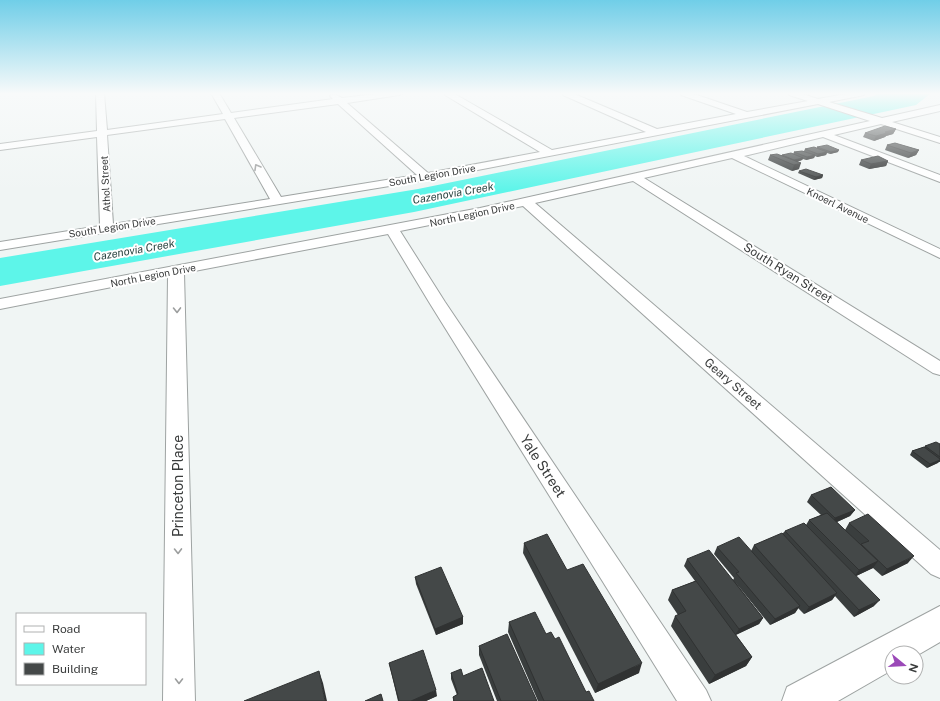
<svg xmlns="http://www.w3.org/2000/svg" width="940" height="701" font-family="'Public Sans',sans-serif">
	<rect width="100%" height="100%" fill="#f0f5f4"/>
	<polygon fill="#5df5e9" points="879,93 931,93 916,105 414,212 0,286 0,258 418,189 874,96"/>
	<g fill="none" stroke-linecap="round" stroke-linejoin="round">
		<g stroke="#9ea3a2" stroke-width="2">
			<path id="minor" d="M 96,93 L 104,93 L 107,130 L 223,114 L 211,93 L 219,93 L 231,113 L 333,99 L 330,96 L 334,94 L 342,98 L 384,93 L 403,93 L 399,95 L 347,103 L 428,173 L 540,152 L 445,95 L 444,93 L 453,93 L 552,150 L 646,132 L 563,95 L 562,93 L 572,93 L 657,129 L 736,114 L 681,95 L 680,93 L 691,93 L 747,112 L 808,101 L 789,95 L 788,93 L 799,93 L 818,99 L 851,93 L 865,93 L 864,95 L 829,102 L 882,118 L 940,105 L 940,111 L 892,122 L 940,137 L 940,143 L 881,124 L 834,135 L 940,175 L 940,182 L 823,137 L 744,156 L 940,249 L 940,258 L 732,158 L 644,178 L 940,361 L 940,375 L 933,373 L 633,181 L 535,203 L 940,550 L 940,578 L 931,574 L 523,206 L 400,231 L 445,302 L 706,690 L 711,701 L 677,701 L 429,302 L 388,234 L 184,273 L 195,701 L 163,701 L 168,276 L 0,309 L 0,299 L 480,208 L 870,121 L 818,104 L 426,180 L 0,250 L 0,242 L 100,226 L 97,137 L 0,150 L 0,144 L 97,131 ZM 338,104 L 417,175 L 281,197 L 234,118 ZM 225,119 L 270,199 L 113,224 L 107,135 Z"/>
		</g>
		<g stroke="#9ea3a2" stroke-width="2">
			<polygon id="major" points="940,606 940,642 916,656 916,653 892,653 892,670 838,701 782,701 787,687"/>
		</g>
		<use href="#minor" fill="#fff" fill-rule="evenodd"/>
		<use href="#major" fill="#fff" fill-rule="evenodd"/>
	</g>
	<g fill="#3a3e3e">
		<polygon points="896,129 893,134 886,136 885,137 874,141 863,137 865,133"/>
		<polygon points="895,143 919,150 916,155 908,158 885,150 887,145"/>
		<polygon points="817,147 838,152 830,154 827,153 826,155 817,157 815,156 814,158 806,160 803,159 802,160 797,162 799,169 792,171 768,160 770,155 782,155 793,154 794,152 804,151 805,149 817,148"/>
		<polygon points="861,160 888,161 886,166 869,169 859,165"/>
		<polygon points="799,171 823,175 822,178 814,180 798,173"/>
		<polygon points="940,444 940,462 939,462 927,468 910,455 912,451 924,447 925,446"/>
		<polygon points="811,495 855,510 850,516 837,522 845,530 849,523 908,563 882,576 873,568 856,576 874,606 854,617 835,596 832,600 804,614 798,608 795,613 770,625 735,582 763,618 759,624 736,635 752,657 746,666 709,684 671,626 675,616 678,615 668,600 672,590 695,581 684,566 687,559 733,580 734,578 714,554 717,547 751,551 754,545 782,534 785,531 806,525 809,520 821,515 807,502"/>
		<polygon points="524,543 639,673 595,693 523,553"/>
		<polygon points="415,577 463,617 463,624 436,635 416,584"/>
		<polygon points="509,622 546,634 555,639 586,692 594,701 538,701 508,632"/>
		<polygon points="479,646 537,701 497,701 479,655"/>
		<polygon points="389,663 437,696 426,701 398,701"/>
		<polygon points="451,673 463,676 494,701 453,701 453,697 457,695 451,679"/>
	</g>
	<g fill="#303232">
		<polygon points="896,129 893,134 886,136 885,137 874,141 876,136 885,132"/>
		<polygon points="839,150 838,152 830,154 831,152"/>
		<polygon points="919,150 916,155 908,158 911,153"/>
		<polygon points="827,152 826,155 817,157 818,154"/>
		<polygon points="815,155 814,158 806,160 807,157"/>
		<polygon points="803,158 802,160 793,163 794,160"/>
		<polygon points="888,161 886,166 869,169 871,164"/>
		<polygon points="801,163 799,169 792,171 794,165"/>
		<polygon points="823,175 822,178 814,180 816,177"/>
		<polygon points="940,460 938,463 927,468 930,464"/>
		<polygon points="855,510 850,516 830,525 835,518"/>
		<polygon points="914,556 908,563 882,576 887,569"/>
		<polygon points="878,561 873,568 854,577 859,570"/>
		<polygon points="837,593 832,600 804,614 809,607"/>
		<polygon points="880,600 874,606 854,617 859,610"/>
		<polygon points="800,606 795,613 770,625 775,619"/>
		<polygon points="463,617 463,624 436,635 435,629"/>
		<polygon points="763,618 759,624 735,635 739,629"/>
		<polygon points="752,657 746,666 709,684 715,675"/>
		<polygon points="642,663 639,673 595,693 598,684"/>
		<polygon points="319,671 323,683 327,701 325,701"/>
		<polygon points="436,690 437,696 426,701 411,701"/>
	</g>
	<g fill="#444848" stroke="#303232">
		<polygon points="885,126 896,129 885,132 887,133 876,136 865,133"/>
		<polygon points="895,143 919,150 911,153 887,145"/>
		<polygon points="827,145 839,150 831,152 817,147"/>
		<polygon points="814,147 827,152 818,154 805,149"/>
		<polygon points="802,151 815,155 807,157 794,152"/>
		<polygon points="791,153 803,158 794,160 782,155"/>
		<polygon points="777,154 801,163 794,165 770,155"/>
		<polygon points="878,156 888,161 871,164 861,160"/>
		<polygon points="806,169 823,175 816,177 799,171"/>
		<polygon points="936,442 940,444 940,457 925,446"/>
		<polygon points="924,447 940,459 940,460 930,464 912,451"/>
		<polygon points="831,487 855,510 835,518 811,495"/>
		<polygon points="827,513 878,561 859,570 809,520"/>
		<polygon points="868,514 914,556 887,569 861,544 869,541 849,523"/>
		<polygon points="804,523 880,600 859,610 785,531"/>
		<polygon points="782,533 837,593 809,607 754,545"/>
		<polygon points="547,534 567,570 583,564 642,663 598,684 524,543"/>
		<polygon points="739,537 800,606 775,619 736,573 739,572 717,547"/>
		<polygon points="709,550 763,618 739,629 687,559"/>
		<polygon points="441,567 463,617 435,629 415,577"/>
		<polygon points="696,581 752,657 715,675 675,616 686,611 672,590"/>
		<polygon points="535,612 546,634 551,632 555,639 559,637 586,692 589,691 594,701 544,701 509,622"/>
		<polygon points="507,634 537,701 501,701 479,646"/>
		<polygon points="423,650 436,690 411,701 399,701 389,663"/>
		<polygon points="482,668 494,701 454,701 453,697 458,694 451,673 461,669 463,676"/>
		<polygon points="319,671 325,701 244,701"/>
		<polygon points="381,694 383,701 365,701"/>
	</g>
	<defs><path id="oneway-chevron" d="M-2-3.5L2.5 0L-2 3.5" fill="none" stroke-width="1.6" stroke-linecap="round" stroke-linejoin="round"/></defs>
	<g stroke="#9c9e9e">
		<use href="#oneway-chevron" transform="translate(257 167) rotate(-120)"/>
		<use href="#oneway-chevron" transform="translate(177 310) rotate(89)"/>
		<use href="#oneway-chevron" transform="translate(178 551) rotate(89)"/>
		<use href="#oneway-chevron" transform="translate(179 681) rotate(90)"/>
	</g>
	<linearGradient id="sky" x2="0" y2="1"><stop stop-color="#70cee8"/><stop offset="0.49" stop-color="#f8fafa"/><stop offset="1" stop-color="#f8fafa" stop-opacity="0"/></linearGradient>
	<rect width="940" height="191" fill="url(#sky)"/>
	<g text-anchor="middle" stroke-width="4" stroke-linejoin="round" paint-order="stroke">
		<g font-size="10" fill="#3a3c3c" stroke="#fff">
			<text transform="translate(432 175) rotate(-10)" y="4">South Legion Drive</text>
			<text transform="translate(105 184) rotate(-93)" y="4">Athol Street</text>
			<text transform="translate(838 205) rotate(26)" y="4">Knoerl Avenue</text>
			<text transform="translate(472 214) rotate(-12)" y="4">North Legion Drive</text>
			<text transform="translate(112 227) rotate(-9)" y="4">South Legion Drive</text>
			<text transform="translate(153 275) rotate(-11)" y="4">North Legion Drive</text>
		</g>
		<g font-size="11" font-style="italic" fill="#26403d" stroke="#fff">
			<text transform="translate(453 193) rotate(-10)" y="4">Cazenovia Creek</text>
			<text transform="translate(134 250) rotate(-10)" y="4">Cazenovia Creek</text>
		</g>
		<g font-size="12" fill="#3a3c3c" stroke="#fff">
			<text transform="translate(788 273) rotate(32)" y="4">South Ryan Street</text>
			<text transform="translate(733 384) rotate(41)" y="4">Geary Street</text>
		</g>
		<g font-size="14" fill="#3a3c3c" stroke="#fff">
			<text transform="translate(543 466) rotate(57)" y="5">Yale Street</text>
			<text transform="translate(178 486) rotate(-90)" y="5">Princeton Place</text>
		</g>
	</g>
	<rect x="16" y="613" width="130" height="72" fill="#ffffff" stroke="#b0b1b1"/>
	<rect x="24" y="626" width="20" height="6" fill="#ffffff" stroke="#b0b1b1"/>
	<text x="52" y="633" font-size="12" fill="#3a3c3c">Road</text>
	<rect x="24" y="643" width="20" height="12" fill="#5df5e9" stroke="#b0b1b1"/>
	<text x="52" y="653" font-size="12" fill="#3a3c3c">Water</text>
	<rect x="24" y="663" width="20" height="12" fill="#444848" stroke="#b0b1b1"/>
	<text x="52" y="673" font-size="12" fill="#3a3c3c">Building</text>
	<g transform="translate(904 665) rotate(108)"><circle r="19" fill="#ffffff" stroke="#b0b1b1"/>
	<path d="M0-3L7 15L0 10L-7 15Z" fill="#9b49b8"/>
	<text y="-6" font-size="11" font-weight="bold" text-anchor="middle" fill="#3a3c3c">N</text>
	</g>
</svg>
